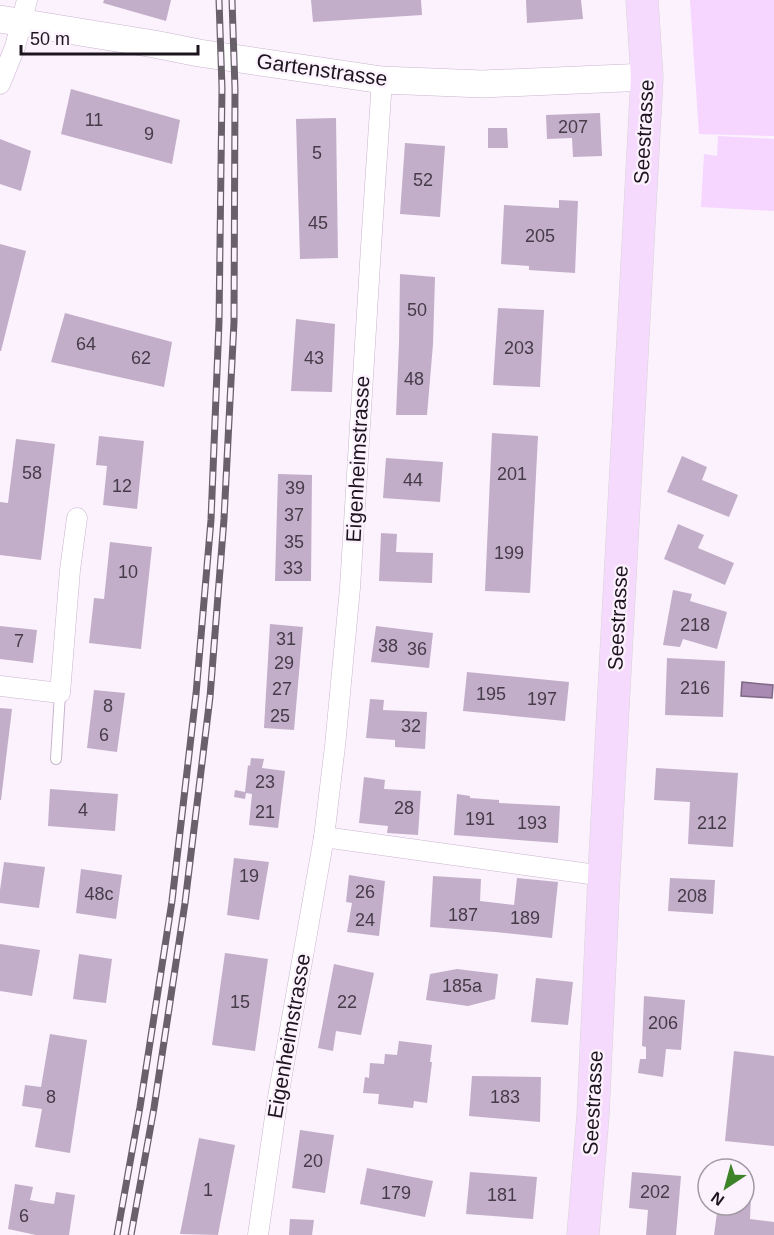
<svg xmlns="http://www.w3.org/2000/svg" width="774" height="1235" font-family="Arial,sans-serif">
	<rect width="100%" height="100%" fill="#fbf2fd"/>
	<g fill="#f6d5ff">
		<polygon points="690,0 774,0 774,136 699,134"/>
		<polygon points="718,136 774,139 774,211 701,207 704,154 717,156"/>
	</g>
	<polygon fill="#a98ab2" stroke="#7f6786" stroke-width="1.5" points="742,682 773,685 772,698 741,696"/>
	<g fill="#c3aec9">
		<polygon points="104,0 171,0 166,21 103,3"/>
		<polygon points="311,0 421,0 422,15 313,22"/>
		<polygon points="526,0 581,0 583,19 527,23"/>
		<polygon points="71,89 180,120 172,164 61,134"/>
		<polygon points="600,113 602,156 573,157 572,138 547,139 546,115"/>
		<polygon points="336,118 338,258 300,259 296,119"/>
		<polygon points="488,128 507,128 508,148 488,148"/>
		<polygon points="0,139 31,151 21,191 0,184"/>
		<polygon points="405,143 445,146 440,217 400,214"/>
		<polygon points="559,200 578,201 575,273 529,270 529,266 501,264 504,205 559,208"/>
		<polygon points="0,244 26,251 1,351 0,351"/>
		<polygon points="400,274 435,277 433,344 427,415 396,415 399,344"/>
		<polygon points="498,308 544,310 540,387 493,385"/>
		<polygon points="65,313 172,342 164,387 51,362"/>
		<polygon points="296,319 335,324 332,392 291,391"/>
		<polygon points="492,433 538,436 530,593 485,591"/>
		<polygon points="99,436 144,441 137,509 103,505 107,466 96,465"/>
		<polygon points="16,439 55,444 41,560 0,555 0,502 8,503"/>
		<polygon points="682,456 707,467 702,480 738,495 729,517 667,492"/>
		<polygon points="386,458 443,462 440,502 383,498"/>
		<polygon points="278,474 312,475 311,581 275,581"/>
		<polygon points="678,524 704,535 698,548 734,563 725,585 664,559"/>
		<polygon points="381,533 397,534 396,552 433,553 432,583 379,581"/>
		<polygon points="110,542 152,547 141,649 89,643 94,598 104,599"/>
		<polygon points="673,590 692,594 690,601 727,612 717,649 683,639 680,647 663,645"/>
		<polygon points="270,624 303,627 294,730 264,728"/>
		<polygon points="0,626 37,630 33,663 0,659"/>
		<polygon points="376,626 433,633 429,668 371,662"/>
		<polygon points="667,658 725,661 723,717 665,715"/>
		<polygon points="467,672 569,682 565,721 463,711"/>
		<polygon points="94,690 125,693 117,752 87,748"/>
		<polygon points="370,699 384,700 383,710 427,712 425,749 395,747 395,740 366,738"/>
		<polygon points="0,708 12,709 1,800 0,800"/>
		<polygon points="251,758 264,759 262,768 285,771 278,828 249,825 252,794 246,793 245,799 234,797 235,790 245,792 248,765 250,766"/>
		<polygon points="656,768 738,773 733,847 688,844 690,802 654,800"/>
		<polygon points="364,777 385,780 384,789 421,791 418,835 387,833 388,826 359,823"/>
		<polygon points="50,789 118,794 115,831 48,826"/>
		<polygon points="457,794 470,796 470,798 499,800 499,803 560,806 558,843 454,835"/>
		<polygon points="234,858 269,862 259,920 227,915"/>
		<polygon points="4,862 45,867 39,908 0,903 0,890"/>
		<polygon points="81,869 122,875 116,919 76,913"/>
		<polygon points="349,875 385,881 379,936 347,932 352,903 346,902"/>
		<polygon points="433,876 481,879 480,901 514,905 517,878 558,882 552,938 495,932 430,927"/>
		<polygon points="670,878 715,880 713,914 668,911"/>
		<polygon points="0,944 40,950 32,996 0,991"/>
		<polygon points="225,953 268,959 255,1051 212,1045"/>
		<polygon points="79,954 112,959 106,1003 73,999"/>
		<polygon points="334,964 374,973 361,1035 336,1031 333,1051 318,1048"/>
		<polygon points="457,969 498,974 495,999 468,1006 426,1000 430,974"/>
		<polygon points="536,978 573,982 568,1025 531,1022"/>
		<polygon points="644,996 685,1000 681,1050 666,1049 663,1077 638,1073 640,1059 646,1059 646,1047 642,1046"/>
		<polygon points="50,1034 87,1040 70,1153 35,1147 42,1109 22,1106 25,1085 41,1087"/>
		<polygon points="399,1041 432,1045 430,1062 432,1062 427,1103 414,1101 413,1108 378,1104 379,1094 363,1093 365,1077 369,1078 370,1063 384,1064 385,1054 397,1055"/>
		<polygon points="734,1051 774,1056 774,1146 725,1141"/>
		<polygon points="472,1076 541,1077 540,1122 469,1116"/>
		<polygon points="300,1130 334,1135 325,1193 292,1188"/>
		<polygon points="199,1138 235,1145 218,1235 180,1234"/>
		<polygon points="367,1168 433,1181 425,1217 360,1204"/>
		<polygon points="470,1172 537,1177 533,1219 466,1214"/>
		<polygon points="632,1172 681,1176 676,1235 646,1235 648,1210 629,1208"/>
		<polygon points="744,1173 752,1174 750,1219 774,1222 774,1235 714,1235 718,1205 744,1205"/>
		<polygon points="15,1184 33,1187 30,1200 40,1202 54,1204 56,1192 75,1195 69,1235 36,1235 8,1229"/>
		<polygon points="290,1219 314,1220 312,1235 289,1235"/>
	</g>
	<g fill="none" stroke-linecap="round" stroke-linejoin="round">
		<g stroke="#cab4cf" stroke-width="12">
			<polyline id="lane" points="56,759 60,693"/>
		</g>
		<g stroke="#cab4cf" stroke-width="21">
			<g id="street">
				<polyline points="0,84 15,47 27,0"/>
				<polyline points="0,686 60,693 70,570 77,518"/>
				<polyline points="324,837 604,876"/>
				<polyline points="258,1235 277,1103 324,837 335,746 350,588 372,231 382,80"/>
			</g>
		</g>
		<g stroke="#cab4cf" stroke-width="28">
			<polyline id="secondary" points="0,19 154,44 199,53 382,80 482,84 647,77"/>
		</g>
		<g stroke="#d6d5d6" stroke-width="33">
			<polyline id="primary" points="583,1235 593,1115 604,876 647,77 642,0"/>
		</g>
		<use href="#lane" stroke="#fff" stroke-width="10"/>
		<use href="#street" stroke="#fff" stroke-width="20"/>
		<use href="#secondary" stroke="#fff" stroke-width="27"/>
		<use href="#primary" stroke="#f6dafe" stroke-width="32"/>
		<g stroke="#68616a" stroke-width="7">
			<g id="rail">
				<polyline points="117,1235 140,1107 172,901 196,694 211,520 219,322 222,88 219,0"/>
				<polyline points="131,1235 154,1108 185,903 210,697 224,519 234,322 235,89 232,0"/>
			</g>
		</g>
		<use href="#rail" stroke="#fbf2fd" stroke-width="4.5" stroke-dasharray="14" stroke-linecap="butt"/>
	</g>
	<g text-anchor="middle" stroke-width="4.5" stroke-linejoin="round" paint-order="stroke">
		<g font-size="18" fill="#463b49">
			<text x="94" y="126">11</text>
			<text x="573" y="133">207</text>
			<text x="149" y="140">9</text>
			<text x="317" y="159">5</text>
			<text x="423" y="186">52</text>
			<text x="318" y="229">45</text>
			<text x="540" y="242">205</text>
			<text x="417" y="316">50</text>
			<text x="86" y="350">64</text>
			<text x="519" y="354">203</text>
			<text x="141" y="364">62</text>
			<text x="314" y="364">43</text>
			<text x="414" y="385">48</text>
			<text x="32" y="479">58</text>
			<text x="512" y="480">201</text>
			<text x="413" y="486">44</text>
			<text x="122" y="492">12</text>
			<text x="295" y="494">39</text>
			<text x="294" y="521">37</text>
			<text x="294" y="548">35</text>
			<text x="509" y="559">199</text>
			<text x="293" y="574">33</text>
			<text x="128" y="578">10</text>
			<text x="695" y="631">218</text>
			<text x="286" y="645">31</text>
			<text x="19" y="647">7</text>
			<text x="388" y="652">38</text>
			<text x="417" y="655">36</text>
			<text x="284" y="669">29</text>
			<text x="695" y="694">216</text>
			<text x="282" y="695">27</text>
			<text x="491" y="700">195</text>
			<text x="542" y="705">197</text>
			<text x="108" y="712">8</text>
			<text x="280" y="722">25</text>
			<text x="411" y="732">32</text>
			<text x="104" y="741">6</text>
			<text x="265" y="788">23</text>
			<text x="404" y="814">28</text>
			<text x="83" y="816">4</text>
			<text x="265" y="818">21</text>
			<text x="480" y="825">191</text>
			<text x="532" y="829">193</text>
			<text x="712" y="829">212</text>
			<text x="249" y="882">19</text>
			<text x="365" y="898">26</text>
			<text x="99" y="900">48c</text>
			<text x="692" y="902">208</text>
			<text x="463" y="921">187</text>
			<text x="525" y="924">189</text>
			<text x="365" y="926">24</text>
			<text x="462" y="992">185a</text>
			<text x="240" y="1008">15</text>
			<text x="347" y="1008">22</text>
			<text x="663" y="1029">206</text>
			<text x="51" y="1103">8</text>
			<text x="505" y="1103">183</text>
			<text x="313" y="1167">20</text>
			<text x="208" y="1196">1</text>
			<text x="655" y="1198">202</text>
			<text x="396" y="1199">179</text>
			<text x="502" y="1201">181</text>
			<text x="24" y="1222">6</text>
		</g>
		<g font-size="21" fill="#1c151e" stroke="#fbf2fd">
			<text transform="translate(322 70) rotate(8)" y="7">Gartenstrasse</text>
			<text transform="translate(644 132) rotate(-87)" y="7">Seestrasse</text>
			<text transform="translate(358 459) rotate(-87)" y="7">Eigenheimstrasse</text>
			<text transform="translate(618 618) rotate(-87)" y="7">Seestrasse</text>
			<text transform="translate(289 1036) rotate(-80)" y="7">Eigenheimstrasse</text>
			<text transform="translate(593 1103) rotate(-87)" y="7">Seestrasse</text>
		</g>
	</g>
	<g transform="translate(726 1187) rotate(216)"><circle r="28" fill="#fbf2fd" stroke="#a29aa4" stroke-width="1.5"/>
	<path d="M0-4.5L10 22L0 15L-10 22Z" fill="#3d8328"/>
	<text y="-9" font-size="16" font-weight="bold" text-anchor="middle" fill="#1c151e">N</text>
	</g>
	<path d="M21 45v9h177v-9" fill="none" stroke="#1c151e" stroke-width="3"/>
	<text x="30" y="45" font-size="18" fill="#1c151e" stroke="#fbf2fd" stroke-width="4.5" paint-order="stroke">50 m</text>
</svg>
